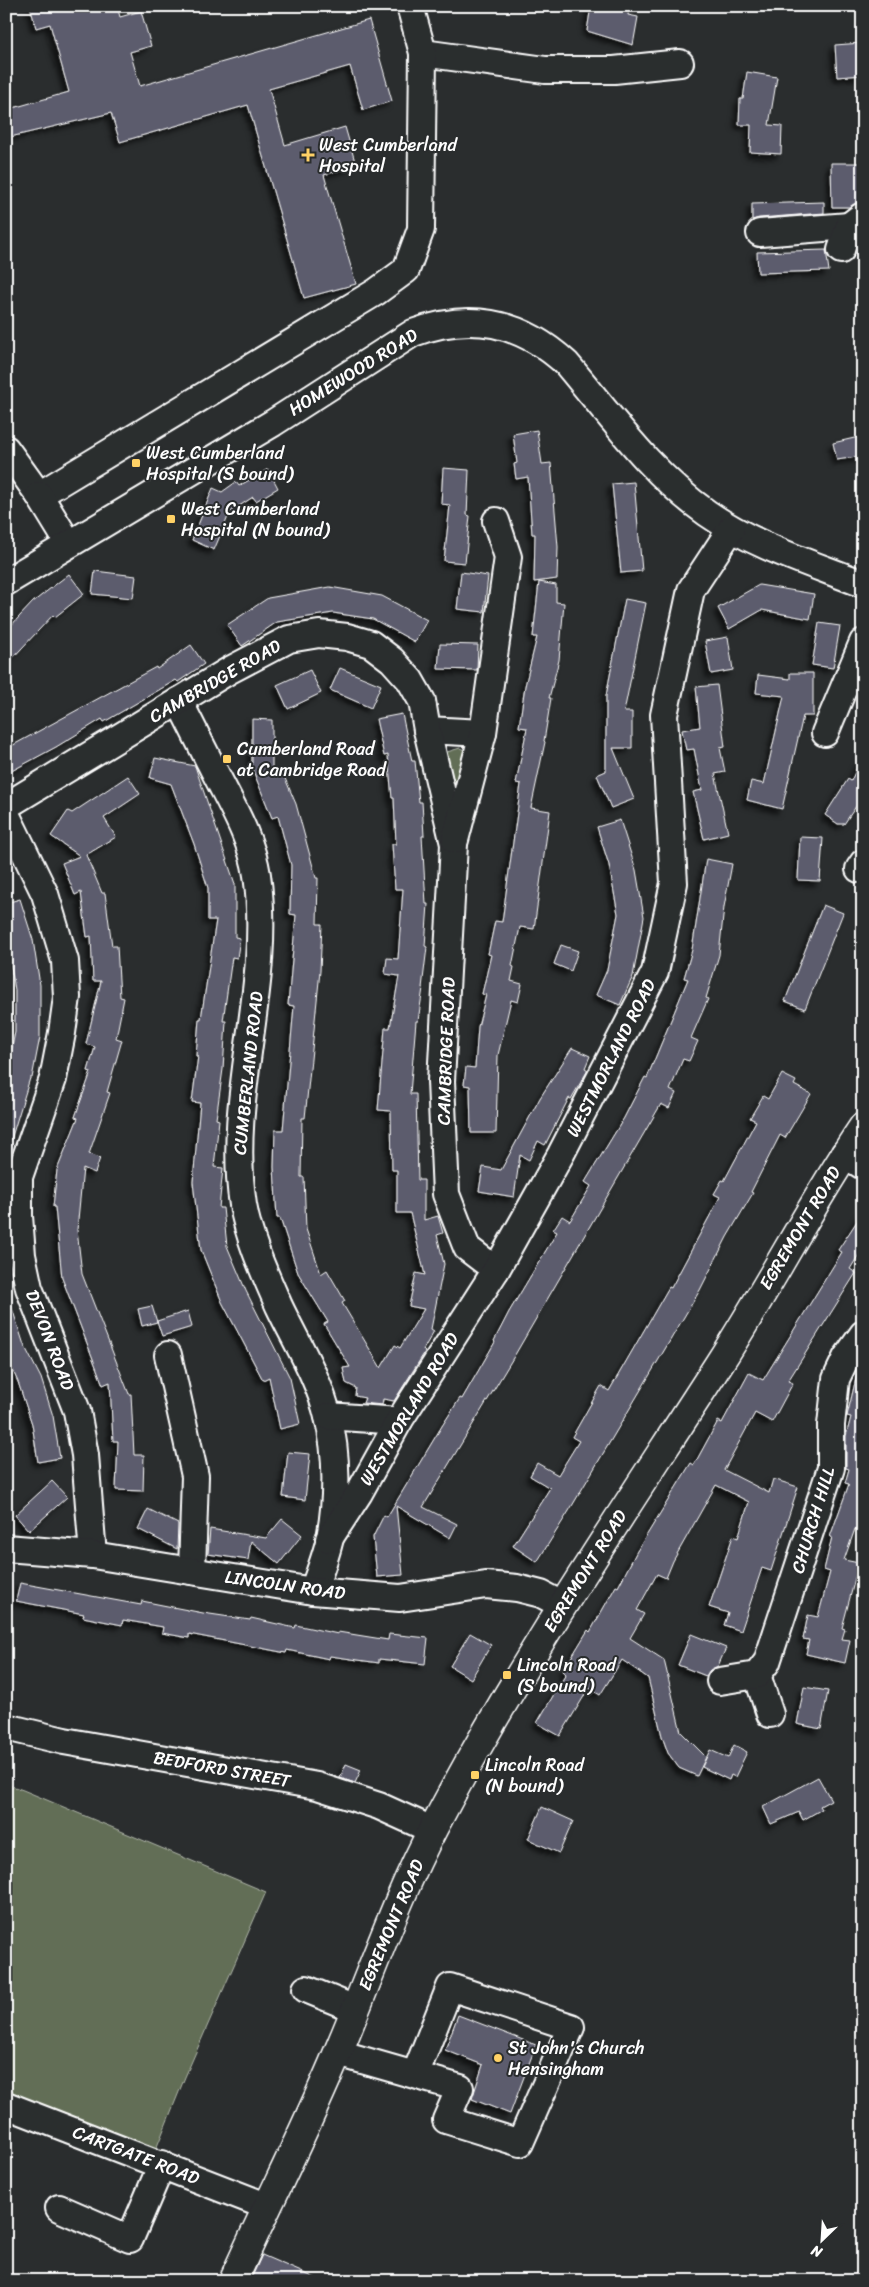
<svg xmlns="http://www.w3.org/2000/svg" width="869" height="2287" font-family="Sriracha,sans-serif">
	<defs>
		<filter id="shadow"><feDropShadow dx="-4.5" dy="4.5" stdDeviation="2.5" flood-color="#0009"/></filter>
	</defs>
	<rect width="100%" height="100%" fill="#2a2d2e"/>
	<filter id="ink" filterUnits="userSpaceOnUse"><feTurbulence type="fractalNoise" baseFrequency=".02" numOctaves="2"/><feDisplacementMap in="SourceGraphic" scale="10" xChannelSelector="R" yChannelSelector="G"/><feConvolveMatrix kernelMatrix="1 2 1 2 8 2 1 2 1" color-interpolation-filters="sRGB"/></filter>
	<g filter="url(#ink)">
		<g fill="#626e56" stroke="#b0b6aa">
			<polygon points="460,748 470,753 455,812 444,753"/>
			<polygon points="6,1784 23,1790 266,1892 185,2077 154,2154 6,2096"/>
		</g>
		<g fill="#5c5b6d" stroke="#fff" filter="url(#shadow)">
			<polygon points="30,6 117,6 120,17 141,11 151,46 130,52 140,86 369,20 392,101 363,110 350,66 269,89 285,145 345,127 356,165 324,175 356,284 304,298 248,105 120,142 111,113 6,138 6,110 69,92 50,24 36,28"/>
			<polygon points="591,6 629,6 628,15 638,17 633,45 587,31"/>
			<polygon points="862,43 863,75 837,77 835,45"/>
			<polygon points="747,72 777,77 769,125 782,126 781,154 750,152 751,125 739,125 740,99 743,99"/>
			<polygon points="831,163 863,163 863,201 849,207 832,207"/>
			<polygon points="824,202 824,213 759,218 752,220 752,204"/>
			<polygon points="826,250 829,271 758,273 757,252"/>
			<polygon points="537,430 542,464 551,463 558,547 557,579 534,582 535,534 532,534 528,477 516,479 514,464 517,463 513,434"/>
			<polygon points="863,436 863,456 837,460 833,443"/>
			<polygon points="443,468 469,470 467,515 470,516 465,563 444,561 450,505 441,504"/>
			<polygon points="268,469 278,488 256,501 253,497 230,512 214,550 192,540 213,488 222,492 236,482 239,486"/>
			<polygon points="634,482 642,571 621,573 612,484"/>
			<polygon points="95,571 136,576 133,598 92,594"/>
			<polygon points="461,572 488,576 484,612 457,609"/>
			<polygon points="69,574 84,594 55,617 53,615 6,665 6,631 33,602"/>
			<polygon points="539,582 556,585 556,602 564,603 559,660 549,698 551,698 544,741 545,742 531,808 550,811 534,929 520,927 512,966 514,967 511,981 522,984 518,1002 511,1000 498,1055 496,1133 471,1133 470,1086 464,1085 466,1067 475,1068 478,1027 486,995 482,994 491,955 488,954 495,921 502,922 521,784 516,783 527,728 519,727 525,686 537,637 533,637"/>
			<polygon points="759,585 814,594 810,619 762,610 729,629 718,608"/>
			<polygon points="330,587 382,596 427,620 415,642 373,619 333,613 277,622 242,646 227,625 268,598"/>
			<polygon points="625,599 646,603 624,712 632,712 632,748 613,748 634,799 611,808 597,775 606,771 606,696"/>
			<polygon points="819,623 840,626 833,668 812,665"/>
			<polygon points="728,637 733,670 711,674 705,641"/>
			<polygon points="440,644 478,645 477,670 438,669"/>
			<polygon points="191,645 204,664 178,682 176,680 104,722 102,719 56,747 6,774 6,749 156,667 157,669"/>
			<polygon points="340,668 381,685 371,708 330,690"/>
			<polygon points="310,670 321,693 288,709 277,685"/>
			<polygon points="790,673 813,673 813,716 803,716 782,809 747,800 751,781 764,784 784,696 756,693 758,675 790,679"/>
			<polygon points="717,685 725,747 720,748 725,772 715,774 728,833 704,839 693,792 702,790 694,749 686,750 682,730 700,727 696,687"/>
			<polygon points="402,714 412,761 415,761 419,802 422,802 424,836 422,836 426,904 428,904 425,946 427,947 422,988 423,988 418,1021 416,1021 410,1094 416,1094 418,1180 424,1180 424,1220 438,1216 443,1233 437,1235 444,1264 431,1329 434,1331 423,1350 425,1352 394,1401 383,1399 382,1405 363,1403 365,1398 355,1396 356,1388 346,1383 343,1368 350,1367 324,1324 328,1322 298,1273 280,1218 277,1218 274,1167 275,1130 283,1130 294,1006 288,1005 296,915 290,914 291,865 278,816 272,818 252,768 252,719 272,720 272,773 281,769 296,804 316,878 318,878 317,924 322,924 320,971 305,1118 302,1118 301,1177 304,1177 306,1229 321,1274 327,1270 345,1301 342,1303 381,1368 395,1345 400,1348 424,1309 409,1306 416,1273 425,1275 410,1213 397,1213 397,1170 392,1170 391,1111 378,1110 385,1028 390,1028 399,976 385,974 387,958 398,959 403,889 395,889 392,844 396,844 394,798 392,798 388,755 384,756 376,719"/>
			<polygon points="863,755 863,796 844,824 838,824 825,815 848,779 851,781"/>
			<polygon points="155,758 195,766 235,884 235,937 240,938 237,958 232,957 223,1021 226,1021 223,1069 216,1119 219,1120 214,1167 223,1168 219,1208 223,1208 227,1246 246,1291 290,1378 300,1424 280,1429 269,1377 263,1380 222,1302 201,1250 193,1182 200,1103 192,1102 198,1056 196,1056 199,1019 201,1019 216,920 208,920 208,888 194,844 171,784 150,778"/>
			<polygon points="128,776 140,794 104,818 116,837 86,855 102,893 105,893 112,946 117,946 120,997 124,998 116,1038 122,1040 107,1092 110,1093 89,1154 100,1158 95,1173 83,1168 77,1230 82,1274 129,1394 131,1394 134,1455 144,1455 143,1491 116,1490 118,1441 113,1441 110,1382 103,1385 62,1278 55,1207 53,1207 57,1170 78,1118 75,1117 91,1072 88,1071 95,1047 86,1044 101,981 93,981 91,936 87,937 81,892 75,895 62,863 80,856 51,836 68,811 72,813"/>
			<polygon points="620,820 636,870 644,917 633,976 620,1005 596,995 607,970 618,914 609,865 597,827"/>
			<polygon points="800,837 823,838 820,881 798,880"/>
			<polygon points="706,859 732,864 724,907 719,955 706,998 708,999 691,1038 698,1041 689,1061 683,1059 670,1090 676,1093 669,1108 661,1104 516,1353 423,1507 457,1524 450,1538 396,1506 403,1575 377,1577 373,1537 384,1515 387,1517 442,1426 460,1398 462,1399 495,1342 494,1341 509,1312 557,1232 553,1230 562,1216 570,1221 591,1186 585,1182 624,1118 645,1077 647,1078 688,979 684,978 692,950"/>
			<polygon points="20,899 33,940 40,985 40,1037 32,1078 30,1078 10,1143 6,1142 6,1077 15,1032 15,990 6,937 6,903"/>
			<polygon points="823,905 843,913 805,1009 785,1001"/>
			<polygon points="561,945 578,951 571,971 554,964"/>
			<polygon points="572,1048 590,1056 585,1068 588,1070 571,1099 569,1098 545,1145 538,1141 529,1160 520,1155 514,1197 479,1191 483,1167 501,1170 540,1098"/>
			<polygon points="782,1074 796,1081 794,1085 811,1094 785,1138 780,1135 751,1192 753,1193 727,1237 700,1290 569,1511 537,1562 513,1546 550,1488 530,1476 537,1463 558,1475 579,1441 572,1437 601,1386 609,1391 669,1287 671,1288 720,1197 714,1194 722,1180 724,1181 756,1121 750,1118 763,1096 768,1099"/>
			<polygon points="863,1212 863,1248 850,1269 856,1273 788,1381 793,1383 772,1422 755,1413 724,1470 769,1493 773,1479 798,1487 771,1571 762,1568 741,1631 724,1625 728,1613 709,1607 733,1536 738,1538 749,1502 716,1485 673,1561 666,1578 657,1574 637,1610 644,1614 630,1638 664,1660 681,1732 706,1757 697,1776 679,1768 668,1753 662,1736 648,1678 622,1660 600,1695 589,1688 560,1736 537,1723 566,1674 563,1671 588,1630 590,1632 616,1586 618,1587 637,1551 691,1463 694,1465 718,1421 722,1423 749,1373 763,1380 842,1252 838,1250"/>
			<polygon points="9,1299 24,1345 41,1378 53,1416 60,1458 38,1462 32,1424 18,1382 6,1355 6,1300"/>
			<polygon points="152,1306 157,1322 142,1326 138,1309"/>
			<polygon points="188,1311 192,1327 162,1336 157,1321"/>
			<polygon points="858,1370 863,1371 863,1532 855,1529 844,1560 859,1563 842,1628 845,1629 842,1639 850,1640 845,1663 806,1654 809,1640 803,1639 808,1615 818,1617 830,1572 824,1570 832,1537 830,1537 849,1484 845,1483 849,1469 846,1468 846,1436 851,1417 847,1416"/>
			<polygon points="288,1452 310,1454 305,1500 283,1497"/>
			<polygon points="52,1481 67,1497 29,1531 15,1515"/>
			<polygon points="148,1509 178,1524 177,1549 138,1529"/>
			<polygon points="282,1519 302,1535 279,1564 251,1541 248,1560 208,1554 210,1529 266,1538"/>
			<polygon points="20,1583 141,1605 142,1601 203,1613 250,1620 251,1618 295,1628 296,1625 338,1634 338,1632 388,1640 389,1634 428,1638 425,1664 379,1659 379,1663 330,1656 329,1659 287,1650 286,1653 189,1634 189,1638 162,1633 163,1627 123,1620 122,1625 83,1617 84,1614 16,1601"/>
			<polygon points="470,1633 491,1645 471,1679 450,1666"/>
			<polygon points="691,1634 726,1648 718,1666 710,1670 706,1676 678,1665"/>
			<polygon points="804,1687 828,1691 821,1729 797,1724"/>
			<polygon points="734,1745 747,1752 735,1777 731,1775 729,1780 702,1767 710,1750 728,1758"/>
			<polygon points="346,1764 361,1770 355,1783 340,1778"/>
			<polygon points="818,1777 831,1800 820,1806 822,1809 803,1820 799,1812 771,1824 763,1807"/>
			<polygon points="542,1807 573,1821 559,1853 528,1839"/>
			<polygon points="458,2015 536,2045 510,2114 472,2099 483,2065 445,2050"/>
			<polygon points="262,2255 322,2281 250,2281"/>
		</g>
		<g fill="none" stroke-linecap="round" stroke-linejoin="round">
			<g stroke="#fff" stroke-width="30">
				<g id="minor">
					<polyline points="423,53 545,70 614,70 680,63"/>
					<polyline points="760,233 849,226"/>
					<polyline points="841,250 849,226 862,216"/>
					<polyline points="6,449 39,495 376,292 406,270 421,229 423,53 410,6"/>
					<polyline points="39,495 69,544"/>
					<path d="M 6,582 L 273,423 L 413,333 C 471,311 521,322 566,363 C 610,415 651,474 707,513 C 754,546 810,563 863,584"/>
					<path d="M 179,701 C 193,729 207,757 221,784 C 236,813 252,842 257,875 C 273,986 226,1095 243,1205 C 249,1240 265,1274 279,1306 C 296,1342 319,1378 328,1417 C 338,1455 337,1500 330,1538 C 326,1556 319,1574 313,1591"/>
					<polyline points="427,730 483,733"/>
					<polyline points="825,733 863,642"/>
					<polyline points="6,806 230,670 289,639 319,634 347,637 371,644 392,660 410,680 422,701 427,730 454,844 441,1081 446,1194 467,1248 496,1270"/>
					<polyline points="6,814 45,894 65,961 67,997 62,1033 53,1079 19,1177 19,1216 22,1255 29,1288 77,1411 85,1455 93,1555"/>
					<polyline points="455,840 483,733 508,557 496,521"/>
					<polyline points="859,869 863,863"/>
					<polyline points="844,1154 863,1166"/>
					<polyline points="168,1355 195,1476 192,1571"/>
					<polyline points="328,1416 399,1421"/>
					<polyline points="329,1539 359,1493 399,1421 496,1270 561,1154 655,972 674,883 664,715 691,590 731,529"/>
					<polyline points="6,1548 93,1555 313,1591 400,1598 486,1585 517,1588 541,1594 562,1605"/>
					<polyline points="757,1675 770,1714"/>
					<polyline points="720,1681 757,1675 767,1662 831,1468 831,1425 836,1379 846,1358 863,1334"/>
					<polyline points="6,1727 64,1741 317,1786 379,1806 432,1830"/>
					<polyline points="306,1989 355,2009"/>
					<polyline points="338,2053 460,2088 446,2120 520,2143 571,2027 450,1987 415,2075"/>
					<polyline points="6,2105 266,2206"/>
					<polyline points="59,2208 130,2239 162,2164"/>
				</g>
			</g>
			<g stroke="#fff" stroke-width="31">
				<path id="major" d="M 233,2281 C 267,2205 306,2129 338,2052 C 370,1977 396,1899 434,1827 C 519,1664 623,1513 722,1359 C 771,1283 812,1202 863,1127"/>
			</g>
			<use href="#minor" stroke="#2a2d2e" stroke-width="26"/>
			<use href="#major" stroke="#2a2d2e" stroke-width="28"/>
		</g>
	</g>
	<g fill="#ffd166" stroke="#2a2d2e" stroke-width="2">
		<path d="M305.5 147.5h5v5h5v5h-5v5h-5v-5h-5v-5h5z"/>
		<rect x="131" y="458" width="10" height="10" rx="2.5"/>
		<rect x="166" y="514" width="10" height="10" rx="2.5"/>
		<rect x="222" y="754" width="10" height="10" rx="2.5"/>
		<rect x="502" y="1670" width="10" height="10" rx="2.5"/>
		<rect x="470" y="1770" width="10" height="10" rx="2.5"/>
		<circle cx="498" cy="2058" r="5"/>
	</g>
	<g text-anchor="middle" stroke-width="4" stroke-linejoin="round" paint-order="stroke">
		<g font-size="18" fill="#fff" stroke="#2a2d2e" text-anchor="start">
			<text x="319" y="151">West Cumberland<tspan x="319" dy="21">Hospital</tspan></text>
			<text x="146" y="459">West Cumberland<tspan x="146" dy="21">Hospital (S bound)</tspan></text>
			<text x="181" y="515">West Cumberland<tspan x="181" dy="21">Hospital (N bound)</tspan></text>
			<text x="237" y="755">Cumberland Road<tspan x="237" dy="21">at Cambridge Road</tspan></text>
			<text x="517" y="1671">Lincoln Road<tspan x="517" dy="21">(S bound)</tspan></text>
			<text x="485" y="1771">Lincoln Road<tspan x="485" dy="21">(N bound)</tspan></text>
			<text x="508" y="2054">St John's Church<tspan x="508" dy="21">Hensingham</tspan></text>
		</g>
		<g font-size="18" fill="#fff" stroke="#2a2d2e">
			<text transform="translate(353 372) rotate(-32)" y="6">HOMEWOOD ROAD</text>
			<text transform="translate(215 681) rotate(-30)" y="6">CAMBRIDGE ROAD</text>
			<text transform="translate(446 1051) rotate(-88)" y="6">CAMBRIDGE ROAD</text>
			<text transform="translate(611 1058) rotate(-63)" y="6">WESTMORLAND ROAD</text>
			<text transform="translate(248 1073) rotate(-84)" y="6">CUMBERLAND ROAD</text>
			<text transform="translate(800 1228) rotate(-59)" y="6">EGREMONT ROAD</text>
			<text transform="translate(50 1340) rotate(69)" y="6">DEVON ROAD</text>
			<text transform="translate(409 1409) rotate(-59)" y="6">WESTMORLAND ROAD</text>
			<text transform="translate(813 1520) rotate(-73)" y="6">CHURCH HILL</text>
			<text transform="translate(585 1571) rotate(-58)" y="6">EGREMONT ROAD</text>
			<text transform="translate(285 1585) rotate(8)" y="6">LINCOLN ROAD</text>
			<text transform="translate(222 1769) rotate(10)" y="6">BEDFORD STREET</text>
			<text transform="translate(391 1925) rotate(-67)" y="6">EGREMONT ROAD</text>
			<text transform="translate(136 2155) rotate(21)" y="6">CARTGATE ROAD</text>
		</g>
	</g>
	<rect width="869" height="2287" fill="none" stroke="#2a2d2e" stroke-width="25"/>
	<rect x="12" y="12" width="844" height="2262" fill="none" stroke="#fff" stroke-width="2" filter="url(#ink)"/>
	<g transform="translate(822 2240) rotate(205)" stroke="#2a2d2e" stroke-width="4" paint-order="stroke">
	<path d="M0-4L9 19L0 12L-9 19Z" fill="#ffffff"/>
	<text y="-8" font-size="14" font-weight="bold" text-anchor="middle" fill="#ffffff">N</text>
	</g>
</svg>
